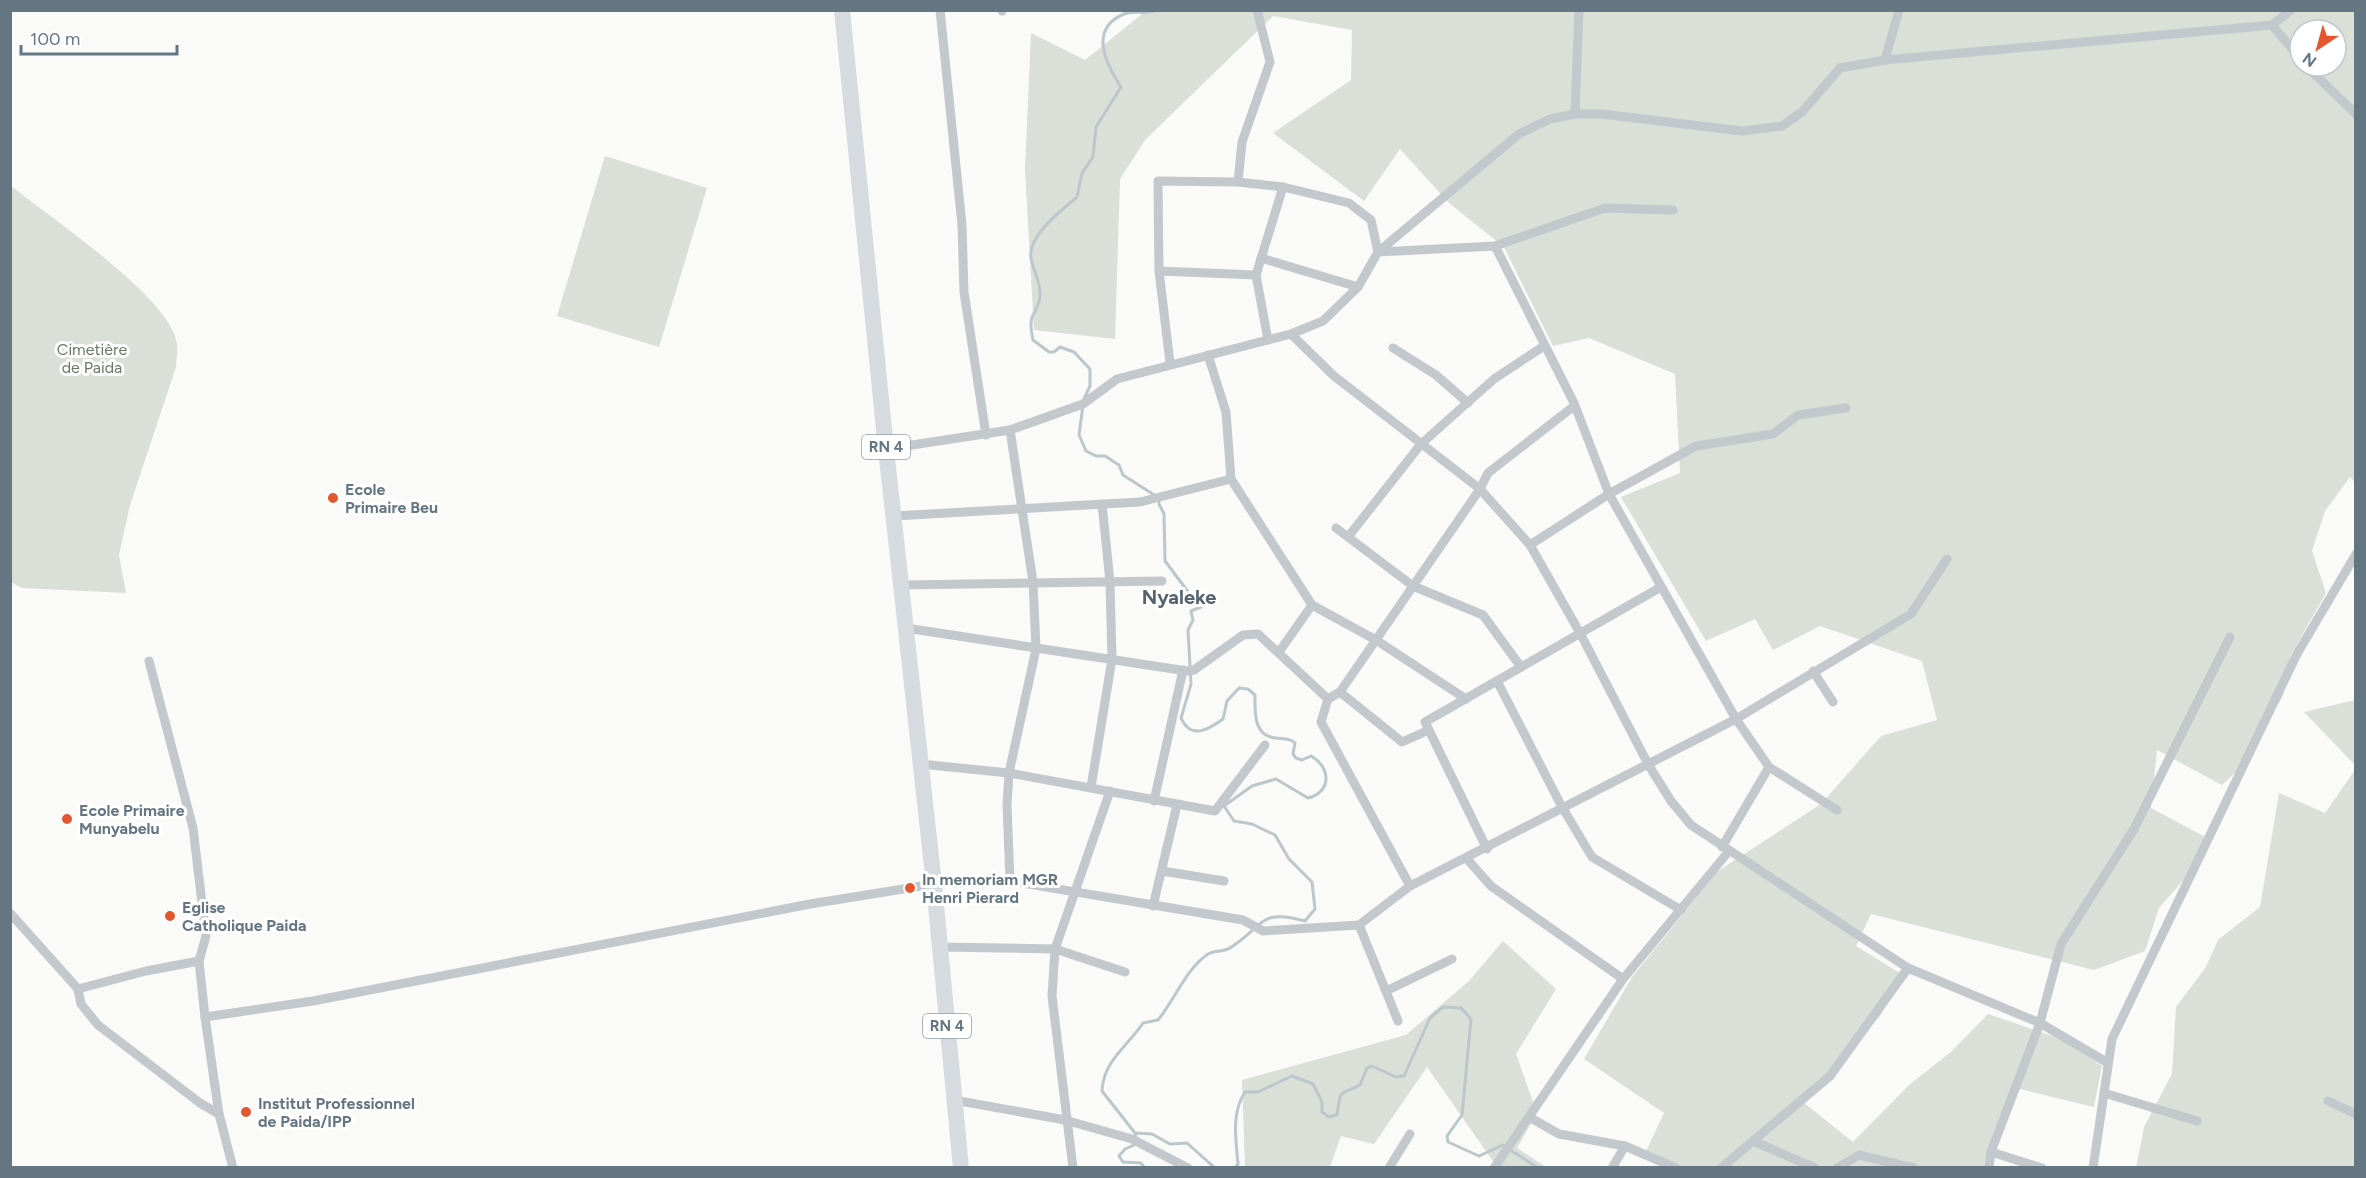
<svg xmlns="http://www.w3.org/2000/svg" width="2366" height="1178" font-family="Figtree,sans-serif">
	<rect width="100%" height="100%" fill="#fafaf8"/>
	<g fill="#dadfd7" fill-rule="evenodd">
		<path d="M 1147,10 L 2355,11 L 2355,482 L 2350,477 L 2325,511 L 2312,551 L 2326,593 L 2291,655 L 2283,695 L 2246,763 L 2222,785 L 2157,750 L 2151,808 L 2207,838 L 2193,869 L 2159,908 L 2145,951 L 2094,970 L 1871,914 L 1856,946 L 1903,975 L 1880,1016 L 1804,1103 L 1853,1142 L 1909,1085 L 1951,1052 L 1988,1014 L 2064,1040 L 2102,1066 L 2094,1107 L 2020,1089 L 1985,1167 L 1670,1168 L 1646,1151 L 1664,1113 L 1584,1059 L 1632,977 L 1718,871 L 1821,804 L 1881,736 L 1937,720 L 1922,661 L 1820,626 L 1773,650 L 1755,619 L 1706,641 L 1621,497 L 1680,473 L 1675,374 L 1589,338 L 1553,346 L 1504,247 L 1449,203 L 1400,149 L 1364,201 L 1273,133 L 1351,80 L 1352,30 L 1273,16 L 1145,140 L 1120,179 L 1115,339 L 1034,330 L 1025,169 L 1031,33 L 1085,60 ZM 2300,30 L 2336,30 L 2336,66 L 2300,66 Z"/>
		<polygon points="605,156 707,188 659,347 557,316"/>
		<path d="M 10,185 C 46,215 172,298 177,344 C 178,351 176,360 176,367 L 130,505 L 119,555 L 126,593 L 22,588 L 11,582 Z"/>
		<polygon points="2355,700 2356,700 2355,765 2304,712"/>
		<polygon points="2355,770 2355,1167 2136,1168 2144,1127 2172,1074 2176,1007 2206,967 2218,940 2260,907 2279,793 2325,813"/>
		<polygon points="1503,941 1556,989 1516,1054 1537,1113 1517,1148 1546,1167 1497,1167 1427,1067 1374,1144 1341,1136 1330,1167 1245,1167 1242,1080 1406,1035 1469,981"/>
	</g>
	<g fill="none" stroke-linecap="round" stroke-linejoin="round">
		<g stroke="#bbc7cb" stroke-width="3">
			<path d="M 1084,399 L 1090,386 L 1090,369 L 1074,352 L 1060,347 L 1054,352 L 1049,352 L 1033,340 C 1026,310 1039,315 1040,295 C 1041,283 1033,270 1031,258 C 1027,236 1062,210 1077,197 L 1082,173 L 1093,157 L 1096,127 L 1121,87 C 1106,64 1088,29 1124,14 C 1134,10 1148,15 1157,10"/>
			<path d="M 1083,405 L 1079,435 L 1086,451 L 1096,456 L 1105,456 L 1119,465 L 1123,475 L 1159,498 L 1159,504 L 1164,514 L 1165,561 L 1192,597 L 1202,602 L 1201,607 L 1191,611 L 1193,620 L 1188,630 L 1191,684 L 1181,718 C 1191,740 1208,730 1223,719 L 1227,701 L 1239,688 L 1248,689 L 1255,695 C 1255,712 1253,736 1276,738 C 1283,739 1290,738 1295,743 L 1293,754 L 1296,758 L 1302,760 L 1311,756 C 1331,767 1332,792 1308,798 L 1276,779 L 1252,786 L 1224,806 L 1234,821 L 1252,824 L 1275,835 L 1289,859 L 1312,882 L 1315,909 L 1305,921 C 1258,908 1265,926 1230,948 C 1224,952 1215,950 1208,954 C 1186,969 1175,999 1158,1020 L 1143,1023 C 1128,1046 1103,1061 1102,1091 L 1135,1133 L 1136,1138"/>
			<polyline points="1136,1133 1152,1134 1170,1144 1187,1143 1215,1168"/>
			<polyline points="1136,1144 1125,1149 1119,1156 1123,1162 1141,1163 1145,1168"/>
			<path d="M 1235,1168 L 1238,1164 C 1236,1140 1231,1113 1245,1092 L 1258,1092 L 1292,1076 L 1313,1084 L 1322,1102 L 1322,1112 L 1329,1117 L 1337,1115 C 1341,1087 1339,1096 1360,1085 L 1367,1068 L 1372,1066 L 1396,1077 L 1404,1076 L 1430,1018 L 1443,1007 L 1461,1008 L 1471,1019 L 1462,1115 L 1447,1136 L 1448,1142 L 1479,1156 L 1503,1145 L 1538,1168"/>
		</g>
		<g stroke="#c3c8cc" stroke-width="9">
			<polyline points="940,10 962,225 964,292 986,435"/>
			<polyline points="1002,11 1002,10"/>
			<polyline points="2272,25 2300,58"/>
			<polyline points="1885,60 1899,10"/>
			<polyline points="2306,66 2356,114"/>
			<polyline points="1575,114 1579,10"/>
			<polyline points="1238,182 1242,142 1270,62 1257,10"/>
			<polyline points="1495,246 1574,403 1609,494 1736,719 1769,767 1837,810"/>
			<polyline points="1261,258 1358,287"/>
			<polyline points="1159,271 1256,275"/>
			<polyline points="1291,334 1334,376 1480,489 1530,545 1580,633 1648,764 1671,801 1691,825 1908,968 2040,1023 2108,1063"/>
			<polyline points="1268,340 1256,275 1283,187"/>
			<polyline points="1393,348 1436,375 1468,403"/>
			<polyline points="1208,355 1226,412 1231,479 1312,605 1376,640 1466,699"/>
			<polyline points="1170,363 1159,271 1158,181 1238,182 1283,187 1349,203 1371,220 1378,252 1495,246 1605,208 1673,210"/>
			<polyline points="1010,430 1033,582 1036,649 1009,773 1007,805 1010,881"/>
			<polyline points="886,449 1010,430 1083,404 1117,379 1291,334 1323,321 1358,287 1378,252 1519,134 1550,119 1575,114 1601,114 1742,131 1782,126 1802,112 1840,68 1885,60 2272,25 2291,10"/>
			<polyline points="894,516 1140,502 1231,479"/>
			<polyline points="1336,528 1413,586 1483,615 1521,667"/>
			<polyline points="1348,537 1421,444 1494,379 1544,346"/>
			<polyline points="1530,545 1609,494 1696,446 1773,434 1798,415 1846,408"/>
			<polyline points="902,585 1162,581"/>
			<polyline points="906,628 1187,671 1194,670 1243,635 1258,634 1328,699 1340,692 1480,489 1488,473 1574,406"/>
			<polyline points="1279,652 1312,605"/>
			<polyline points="149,661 193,828 206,936 199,961 205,1017 219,1114 233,1168"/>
			<polyline points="1813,671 1833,702"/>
			<polyline points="1497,681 1562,807 1592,857 1681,910"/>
			<polyline points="1340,692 1402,742 1429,730"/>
			<polyline points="1328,699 1321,722 1410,886"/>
			<polyline points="920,764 1009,773 1215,811 1265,745"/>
			<polyline points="1091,787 1112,659 1110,582 1102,504"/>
			<polyline points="1154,801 1183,670"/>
			<polyline points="1722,847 1769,767"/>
			<polyline points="1487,849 1425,722 1661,587"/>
			<polyline points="1467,859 1491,886 1623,979"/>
			<polyline points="1162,871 1224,881"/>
			<polyline points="1153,906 1177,805"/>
			<polyline points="10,913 78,989 81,1004 98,1025 200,1103 219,1114"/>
			<polyline points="1359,925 1398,1021"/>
			<polyline points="940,947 1055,949 1125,972"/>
			<polyline points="78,989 146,971 199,961"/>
			<polyline points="1386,991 1452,959"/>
			<polyline points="205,1017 313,1001 810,904 934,884 1010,881 1243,920 1263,931 1359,925 1410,886 1736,719 1911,614 1947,559"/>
			<polyline points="2104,1093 2197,1121"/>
			<polyline points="954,1100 1065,1120 1132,1139 1188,1168"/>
			<polyline points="2328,1101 2356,1114"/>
			<polyline points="1529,1117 1559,1134 1625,1146 1676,1168"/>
			<polyline points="1753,1141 1815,1168"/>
			<polyline points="1991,1152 2042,1168"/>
			<polyline points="1073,1168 1052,996 1055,949 1110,791"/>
			<polyline points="1389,1168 1410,1134"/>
			<polyline points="1494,1168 1623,979 1729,851"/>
			<polyline points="1612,1168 1625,1146"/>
			<polyline points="1721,1168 1830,1076 1908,968"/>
			<polyline points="1837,1168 1859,1155 1914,1168"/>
			<polyline points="1989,1168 1991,1152 2040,1023 2061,944 2134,829 2230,637"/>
			<polyline points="2093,1168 2112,1039 2297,654 2356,554"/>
		</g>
		<polyline stroke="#d6dbdf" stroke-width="16" points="842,10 886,449 934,884 961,1168"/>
	</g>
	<g fill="#e4572e" stroke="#fff" stroke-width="2">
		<circle cx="333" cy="498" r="6"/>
		<circle cx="67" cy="819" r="6"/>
		<circle cx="910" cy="888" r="6"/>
		<circle cx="170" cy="916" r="6"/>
		<circle cx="246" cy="1112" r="6"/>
	</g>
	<g text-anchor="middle" stroke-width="6" stroke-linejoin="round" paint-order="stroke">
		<g fill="#fff" stroke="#939fa8" stroke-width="1.5">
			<rect x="862" y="435" width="48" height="24" rx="4.5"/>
			<rect x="923" y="1014" width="48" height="24" rx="4.5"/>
		</g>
		<g font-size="15" font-weight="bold" fill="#657683">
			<text x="886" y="452">RN 4</text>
			<text x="947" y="1031">RN 4</text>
		</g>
		<g font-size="16" fill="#687a64" stroke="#fff">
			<text x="92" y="355">Cimetière<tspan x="92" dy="18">de Paida</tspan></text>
		</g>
		<g font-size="16" font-weight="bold" fill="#657683" stroke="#fff" text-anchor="start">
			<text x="345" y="495">Ecole<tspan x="345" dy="18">Primaire Beu</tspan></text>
			<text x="79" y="816">Ecole Primaire<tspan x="79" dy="18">Munyabelu</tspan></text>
			<text x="922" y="885">In memoriam MGR<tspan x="922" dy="18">Henri Pierard</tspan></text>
			<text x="182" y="913">Eglise<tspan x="182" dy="18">Catholique Paida</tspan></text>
			<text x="258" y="1109">Institut Professionnel<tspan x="258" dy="18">de Paida/IPP</tspan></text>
		</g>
		<g font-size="20" font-weight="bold" fill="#57646e" stroke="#fff">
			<text x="1179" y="604">Nyaleke</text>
		</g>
	</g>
	<rect width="2366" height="1178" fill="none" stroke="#657683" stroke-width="24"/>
	<g transform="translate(2318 48) rotate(216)"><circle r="28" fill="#ffffff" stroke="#c1c8cd" stroke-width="1.5"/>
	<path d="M0-4.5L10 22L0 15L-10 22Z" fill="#e4572e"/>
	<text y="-9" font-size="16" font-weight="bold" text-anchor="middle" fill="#657683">N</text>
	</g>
	<path d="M21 45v9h156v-9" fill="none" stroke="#657683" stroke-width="3"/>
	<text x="30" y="45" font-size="18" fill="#657683" stroke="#ffffff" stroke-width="4.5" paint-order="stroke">100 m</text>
</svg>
